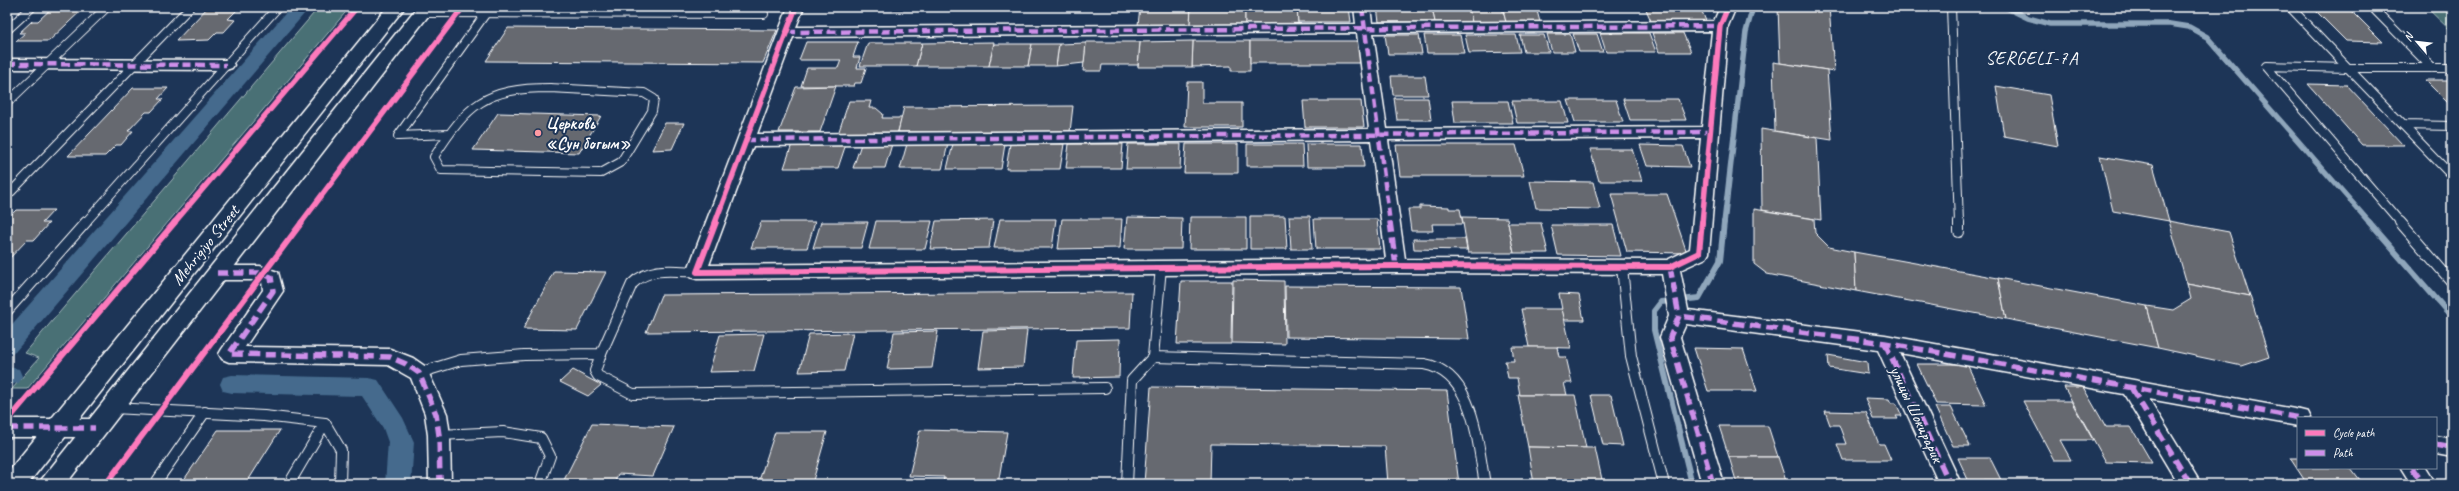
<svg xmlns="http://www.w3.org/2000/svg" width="2459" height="491" font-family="Caveat,sans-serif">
	<rect width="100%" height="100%" fill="#1d3557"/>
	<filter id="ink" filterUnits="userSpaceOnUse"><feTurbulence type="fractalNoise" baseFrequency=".025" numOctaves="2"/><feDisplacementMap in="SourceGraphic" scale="8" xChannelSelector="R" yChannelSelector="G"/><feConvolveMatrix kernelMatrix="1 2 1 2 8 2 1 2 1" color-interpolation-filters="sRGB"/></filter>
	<g filter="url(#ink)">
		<g fill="#487075" stroke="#a4b8ba">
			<polygon points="319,7 350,7 27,389 12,389 39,358 25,353"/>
			<polygon points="558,7 708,7 707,9 557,9"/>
			<polygon points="2426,7 2452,7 2452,32"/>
		</g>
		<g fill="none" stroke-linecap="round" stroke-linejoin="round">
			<g stroke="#8fa6bb" stroke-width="5.5">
				<polyline points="2005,7 2028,18 2050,24 2170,24 2189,27 2207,37 2370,223"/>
				<polyline points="1724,223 1746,32 1753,7"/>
			</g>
			<g stroke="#8fa6bb" stroke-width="6">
				<polyline points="2369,222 2452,317"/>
				<polyline points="1692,484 1654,330 1654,311 1661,302 1699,298 1720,261 1724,222"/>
			</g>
			<g fill="#456b8d" fill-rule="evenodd">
				<polygon points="291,7 310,7 15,352 7,355 7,330"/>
				<polygon points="7,367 19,369 22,376 19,383 7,385"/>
				<polygon points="232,375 369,378 378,380 403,418 414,442 411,484 385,484 388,442 383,428 362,396 232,393 223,391 220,384 223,377"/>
			</g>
		</g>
		<g fill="#666970" stroke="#fff">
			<polygon points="53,7 85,7 49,41 16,41 25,33 19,33 32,21 38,21"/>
			<polygon points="208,7 240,7 228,19 235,20 224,32 217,32 209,40 176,41"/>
			<polygon points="874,7 903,7 902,10 873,10"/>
			<polygon points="903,7 931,7 930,10 902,10"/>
			<polygon points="1140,7 1191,7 1190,25 1138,25"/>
			<polygon points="1191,7 1245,7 1245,25 1190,25"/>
			<polygon points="1245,7 1297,7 1298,24 1245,25"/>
			<polygon points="1297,7 1349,7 1351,22 1298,22"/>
			<polygon points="1377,7 1432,7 1435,22 1379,22"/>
			<polygon points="1432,7 1469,7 1472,22 1435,22"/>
			<polygon points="1469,7 1502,7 1506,22 1472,22"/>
			<polygon points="1502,7 1536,7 1540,22 1506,22"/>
			<polygon points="1645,7 1700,7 1706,21 1651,21"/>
			<polygon points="1778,7 1829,7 1834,71 1780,63"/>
			<polygon points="2312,7 2348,7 2383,42 2346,41"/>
			<polygon points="508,28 777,30 763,63 486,61"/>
			<polygon points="1600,33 1649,33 1656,52 1606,52"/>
			<polygon points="1652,33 1683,33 1691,52 1659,52"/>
			<polygon points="1547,34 1570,34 1575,52 1552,52"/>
			<polygon points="1573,34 1597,34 1603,52 1579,52"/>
			<polygon points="1385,35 1419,35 1422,54 1388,54"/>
			<polygon points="1424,35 1460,35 1464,53 1427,53"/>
			<polygon points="1465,35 1516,35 1520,52 1469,53"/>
			<polygon points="1520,35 1544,35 1549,52 1524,52"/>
			<polygon points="1193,41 1250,41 1250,71 1231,71 1231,66 1192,67"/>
			<polygon points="1193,41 1192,67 1138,67 1140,42"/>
			<polygon points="1250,41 1358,41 1360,63 1250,63"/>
			<polygon points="806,42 858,42 853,57 860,57 857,68 866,68 861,83 855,83 854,86 801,86 807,68 838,68 841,60 799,60"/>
			<polygon points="994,42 989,66 916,66 922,43"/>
			<polygon points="1086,42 1140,42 1138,65 1102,65 1101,71 1083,71"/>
			<polygon points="868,43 922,43 916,66 860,66"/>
			<polygon points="1086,43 1084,63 1056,66 1059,44"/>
			<polygon points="994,44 1032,44 1028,66 989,66"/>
			<polygon points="1032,44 1059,44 1056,66 1028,66"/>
			<polygon points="1773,62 1827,70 1832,140 1775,131"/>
			<polygon points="1391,76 1425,76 1428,95 1393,95"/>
			<polygon points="2425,80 2452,80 2452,104 2449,104"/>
			<polygon points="1187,82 1202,82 1202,103 1242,103 1242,127 1185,127"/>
			<polygon points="2308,84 2347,85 2403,145 2362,145"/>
			<polygon points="836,86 820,132 779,132 796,87"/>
			<polygon points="1996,86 2049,95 2058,146 2004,136"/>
			<polygon points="133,88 168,88 158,99 163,99 151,112 146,112 128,131 133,131 121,145 116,145 105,156 68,156"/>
			<polygon points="1394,98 1428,98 1431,120 1397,120"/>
			<polygon points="1623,99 1678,99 1686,120 1630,120"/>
			<polygon points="1568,100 1616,100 1623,122 1575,122"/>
			<polygon points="849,101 871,101 869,108 876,108 883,114 882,118 902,118 897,134 838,134"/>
			<polygon points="1303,101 1361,101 1364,127 1305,127"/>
			<polygon points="1452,101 1508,101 1513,123 1455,123"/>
			<polygon points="1512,101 1562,101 1568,123 1517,123"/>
			<polygon points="1073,106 1070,132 898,132 904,107"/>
			<polygon points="498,113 601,116 579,153 473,150"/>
			<polygon points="665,123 684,123 672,149 652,150"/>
			<polygon points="1761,129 1817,138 1821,220 1762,210"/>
			<polygon points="792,144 846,144 838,168 784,168"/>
			<polygon points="861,144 892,144 885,168 853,168"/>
			<polygon points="907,144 948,144 942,169 900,169"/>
			<polygon points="953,144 1005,144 1001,169 947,169"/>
			<polygon points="1010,144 1064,144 1060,169 1006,169"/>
			<polygon points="1069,144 1123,144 1121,168 1066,168"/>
			<polygon points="1128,144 1181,144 1180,169 1126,169"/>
			<polygon points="1186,144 1238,144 1238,173 1184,173"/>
			<polygon points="1247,144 1302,144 1303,166 1247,166"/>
			<polygon points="1306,144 1362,144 1364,167 1307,167"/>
			<polygon points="1396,145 1516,145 1524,176 1400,176"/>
			<polygon points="1640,145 1683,146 1690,167 1647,166"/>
			<polygon points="1590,149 1632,149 1642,181 1599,181"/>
			<polygon points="2100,156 2153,165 2169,221 2113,211"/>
			<polygon points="1530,181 1593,182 1600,209 1536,208"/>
			<polygon points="1611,194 1667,194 1687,253 1627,252"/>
			<polygon points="1420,206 1449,207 1449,209 1460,209 1463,224 1432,224 1433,231 1411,231 1408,209 1420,209"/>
			<polygon points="1754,209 1814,219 1815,233 1829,247 1854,252 1856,291 1767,274 1754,264"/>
			<polygon points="16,210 54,210 42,223 49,223 34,240 27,240 7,261 7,219"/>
			<polygon points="1250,216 1285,216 1287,249 1250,249"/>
			<polygon points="1289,216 1310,216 1312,249 1291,249"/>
			<polygon points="1127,217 1182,218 1181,249 1124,249"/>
			<polygon points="1190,217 1246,217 1246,249 1189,249"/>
			<polygon points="1462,217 1507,218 1514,253 1468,253"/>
			<polygon points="1000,219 1056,219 1052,248 994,248"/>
			<polygon points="1062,219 1122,219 1120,248 1058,249"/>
			<polygon points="1314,219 1377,219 1380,249 1316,249"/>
			<polygon points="993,220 989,248 930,249 936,221"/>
			<polygon points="876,221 932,221 925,249 869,249"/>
			<polygon points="2169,221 2229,232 2250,296 2187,284"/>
			<polygon points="761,222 815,222 807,248 751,248"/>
			<polygon points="821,222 868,222 861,248 813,248"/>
			<polygon points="1508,223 1541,223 1548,253 1514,253"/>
			<polygon points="1551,225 1613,225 1621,256 1558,255"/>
			<polygon points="1413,239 1465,239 1467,250 1414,249"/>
			<polygon points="1854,252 1998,278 2006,319 1856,291"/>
			<polygon points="554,271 606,272 577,330 523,329"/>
			<polygon points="1998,278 2147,306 2158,348 2006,319"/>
			<polygon points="1233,280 1284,281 1285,344 1232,343"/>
			<polygon points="1181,281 1232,281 1231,344 1177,344"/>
			<polygon points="2187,284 2250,296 2269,357 2242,366 2158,348 2147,306 2173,310 2191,299"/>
			<polygon points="1285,286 1461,287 1469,339 1286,337"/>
			<polygon points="1132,292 1130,328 646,332 661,295"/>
			<polygon points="1559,294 1579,295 1584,320 1564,320"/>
			<polygon points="1521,309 1562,309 1571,348 1529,347"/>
			<polygon points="1027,330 1023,367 978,368 983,331"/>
			<polygon points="938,331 932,368 887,369 894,332"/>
			<polygon points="853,333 844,371 799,372 809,334"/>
			<polygon points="764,334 754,371 709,372 720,335"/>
			<polygon points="1120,339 1119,377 1073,378 1076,340"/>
			<polygon points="1512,347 1557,347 1559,357 1566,357 1572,383 1564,383 1567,395 1520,395 1517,378 1508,378 1505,361 1514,361"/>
			<polygon points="1694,348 1743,349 1757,391 1708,391"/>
			<polygon points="1828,355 1867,362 1868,374 1829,368"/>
			<polygon points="1917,364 1967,364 1986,405 1936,404"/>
			<polygon points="573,370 601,385 588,396 560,382"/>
			<polygon points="1151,387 1447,391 1459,484 1388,484 1385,446 1211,444 1210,484 1144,484"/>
			<polygon points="2064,387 2083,387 2106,427 2131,427 2152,463 2106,462"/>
			<polygon points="1518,395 1575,395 1586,448 1528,447"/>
			<polygon points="1591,395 1611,395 1623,446 1603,445"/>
			<polygon points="1865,398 1889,399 1891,403 1896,403 1902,416 1896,416 1898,419 1873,419"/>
			<polygon points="2023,401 2071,401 2093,440 2060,440 2071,460 2054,460"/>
			<polygon points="1935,407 1951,407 1970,446 1953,446"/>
			<polygon points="1825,411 1866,412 1879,444 1884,444 1891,460 1843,460 1837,444 1846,444 1839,425 1830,425"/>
			<polygon points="592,424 674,427 653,476 618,474 614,484 562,484"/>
			<polygon points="1719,426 1768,426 1778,457 1729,457"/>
			<polygon points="218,430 280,430 246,484 181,484"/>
			<polygon points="920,430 1007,432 998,484 943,484 944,477 909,476"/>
			<polygon points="775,432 827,432 812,484 758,484"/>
			<polygon points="1528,447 1595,448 1603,484 1534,484"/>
			<polygon points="1729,457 1778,457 1787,484 1737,484"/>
			<polygon points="1958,458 1990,458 2001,480 1984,480 1986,484 1970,484"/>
			<polygon points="2290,458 2298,458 2298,468 2351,468 2363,484 2307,484"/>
		</g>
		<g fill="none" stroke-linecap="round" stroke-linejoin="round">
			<g stroke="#fff" stroke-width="10">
				<g id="service-far1">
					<polyline points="1951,7 1959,223"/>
					<polyline points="2290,7 2348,68 2452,68"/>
					<polyline points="2372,7 2432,68"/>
					<polyline points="422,13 764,14"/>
					<polyline points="7,30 32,7"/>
					<path d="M 550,88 L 644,93 L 654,99 L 652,111 L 621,162 L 601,173 L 441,170 L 434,157 C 468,104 485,88 550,88 Z"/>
					<polyline points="7,103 107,7"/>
					<polyline points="2403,125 2452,176"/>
					<polyline points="449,134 398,136 486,13"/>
					<polyline points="7,196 190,7"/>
					<polyline points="85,223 278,7"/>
					<polyline points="2401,223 2266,66 2348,68 2403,125 2452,126"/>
				</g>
			</g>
			<g stroke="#fff" stroke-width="12">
				<g id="service">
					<polyline points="1959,222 1959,232"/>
					<polyline points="2400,222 2452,282"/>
					<path d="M 1161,267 L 1153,357 L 1424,364 C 1475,373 1477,443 1485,484"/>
					<polyline points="1622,267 1631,356 1664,484"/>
					<polyline points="7,311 86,222"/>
					<polyline points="601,354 595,371 598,376 633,394 1105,388"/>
					<path d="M 419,373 L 461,360 L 524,355 L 601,354 L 632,284 C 650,266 674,271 697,272"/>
					<polyline points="113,408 264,416 325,423 341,450 340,484"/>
					<polyline points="439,435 503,432 541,438 550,456 540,484"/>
					<polyline points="155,484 205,412"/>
					<polyline points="289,484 325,423"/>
					<polyline points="1127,484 1132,380 1153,357"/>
				</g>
			</g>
			<g stroke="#fff" stroke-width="3">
				<g id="minor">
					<path d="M 788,7 L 804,7 L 796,27 L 1356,24 L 1354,7 L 1370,7 L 1372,23 L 1714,21 L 1720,7 L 1736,7 L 1728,26 L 1709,253 L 1706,258 L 1680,270 L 1688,310 L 1885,335 L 2300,410 L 2308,412 L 2311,418 L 2298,418 L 2298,426 L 2149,399 L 2201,484 L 2178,484 L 2124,394 L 1900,353 L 1961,484 L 1939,484 L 1878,350 L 1686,324 L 1680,337 L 1724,484 L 1702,484 L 1660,337 L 1669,316 L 1662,274 L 1396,273 L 697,279 L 690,277 L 687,272 ZM 1712,31 L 1702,127 L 1387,129 L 1373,33 ZM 1357,33 L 1369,129 L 757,134 L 793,37 ZM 1701,138 L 1690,249 L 1667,260 L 1405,259 L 1388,140 ZM 1371,140 L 1386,259 L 709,265 L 753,146 Z"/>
					<polygon points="7,59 226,60 232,62 234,65 232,68 226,70 7,69"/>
					<polygon points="217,266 260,266 278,272 283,291 245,347 390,349 413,358 426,367 447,414 450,435 451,484 429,484 428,435 425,414 411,378 388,365 229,362 222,359 219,354 222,349 263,290 262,281 259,280 217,280 210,278 207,273 210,268"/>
					<polygon points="7,419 95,419 103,422 106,428 103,434 95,437 7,437"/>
					<polygon points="2436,436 2452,439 2452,457 2436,454"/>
					<polygon points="2401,468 2425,468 2435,484 2411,484"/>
				</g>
			</g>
			<g stroke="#fff" stroke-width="3">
				<g id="secondary">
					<polygon points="387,7 405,7 28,484 7,484 7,473"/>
					<polygon points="417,7 435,7 66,484 38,484"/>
				</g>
			</g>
			<use href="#service-far1" stroke="#1d3557" stroke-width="8"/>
			<use href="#service" stroke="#1d3557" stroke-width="10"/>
			<use href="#minor" fill="#1d3557" fill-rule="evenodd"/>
			<use href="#secondary" fill="#1d3557" fill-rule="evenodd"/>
			<g stroke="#ce8fe9" stroke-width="4.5" stroke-dasharray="9 4.5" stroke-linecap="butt">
				<polyline points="1362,7 1390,223"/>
				<polyline points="787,32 1720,26"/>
				<polyline points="7,64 226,65"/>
				<polyline points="746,140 1709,132"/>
			</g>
			<g stroke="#ce8fe9" stroke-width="5.5" stroke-dasharray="11 5.5" stroke-linecap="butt">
				<polyline points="1390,222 1396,266"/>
				<polyline points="1670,267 1679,316"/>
				<polyline points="217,273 260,273 271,277 273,291 229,354 390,357 406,364 419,373 436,414 439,435 440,484"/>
				<polyline points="1885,343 1950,484"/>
				<polyline points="2132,389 2190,484"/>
				<polyline points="7,428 95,428"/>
				<polyline points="2436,445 2452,448"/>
				<polyline points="2412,468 2424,484"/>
				<polyline points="1713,484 1670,337 1679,316 1885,343 2300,418"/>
			</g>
			<g stroke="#1d3557" stroke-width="8">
				<g id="cycleway-far1">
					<polyline points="174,223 357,7"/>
					<polyline points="301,223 463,7"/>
					<polyline points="715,223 796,7"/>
					<polyline points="1702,223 1720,26 1728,7"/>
				</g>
			</g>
			<g stroke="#1d3557" stroke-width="9">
				<g id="cycleway">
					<polyline points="716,222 697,272 1396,266 1670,267 1699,253 1702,222"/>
					<polyline points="7,421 175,222"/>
					<polyline points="106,484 302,222"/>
				</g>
			</g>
			<use href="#cycleway-far1" stroke="#fd7abc" stroke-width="5.5"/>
			<use href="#cycleway" stroke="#fd7abc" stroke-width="6"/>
		</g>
	</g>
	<circle fill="#ff9aa2" stroke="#1d3557" stroke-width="1.5" cx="538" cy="133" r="4"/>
	<g text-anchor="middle" stroke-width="4" stroke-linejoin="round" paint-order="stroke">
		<g font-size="17" font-weight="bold" fill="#fff" stroke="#1d3557" text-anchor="start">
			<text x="546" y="129">Церковь<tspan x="546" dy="20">«Сун богым»</tspan></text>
		</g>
		<g font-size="17" fill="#fff" stroke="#1d3557">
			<text transform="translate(205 245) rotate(-51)" y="6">Mehrigiyo Street</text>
			<text transform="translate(1917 414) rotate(65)" y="6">улицы Шокирарик</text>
		</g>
		<g font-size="18" letter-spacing="1" fill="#fff" stroke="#1d3557">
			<text x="2032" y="64">SERGELI-7A</text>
		</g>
	</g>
	<rect width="2459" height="491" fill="none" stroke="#1d3557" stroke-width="24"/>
	<rect x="12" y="12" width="2435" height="467" fill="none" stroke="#fff" stroke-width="1.5" filter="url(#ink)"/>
	<rect x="2297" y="417" width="140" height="52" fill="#1d3557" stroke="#77869a"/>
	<rect x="2305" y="430" width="20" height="6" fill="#fd7abc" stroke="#77869a"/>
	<text x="2333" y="437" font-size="12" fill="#ffffff">Cycle path</text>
	<rect x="2305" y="450" width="20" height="6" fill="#ce8fe9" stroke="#77869a"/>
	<text x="2333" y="457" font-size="12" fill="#ffffff">Path</text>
	<g transform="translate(2417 42) rotate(298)" stroke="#1d3557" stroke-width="3" paint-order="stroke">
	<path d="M0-3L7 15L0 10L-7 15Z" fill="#ffffff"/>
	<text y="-6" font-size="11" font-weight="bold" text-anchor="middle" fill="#ffffff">N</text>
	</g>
</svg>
